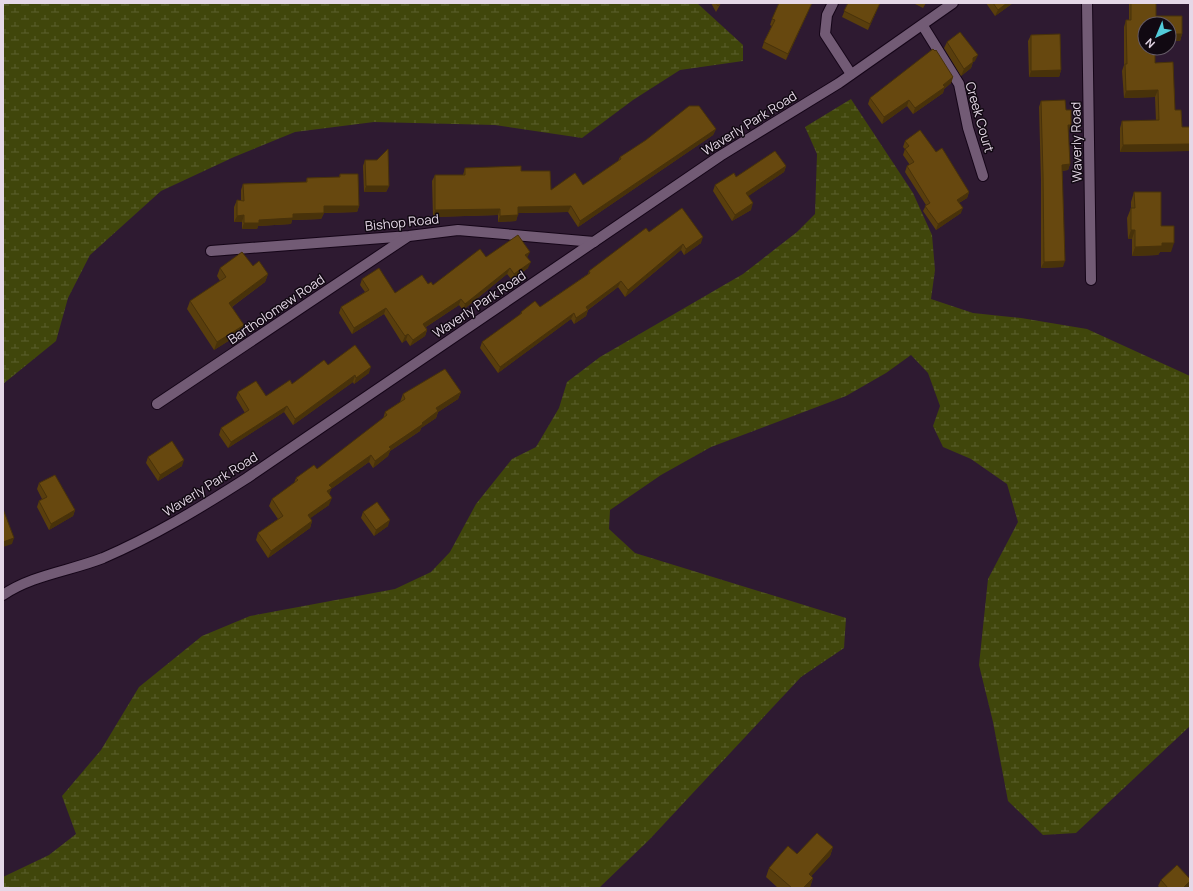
<svg xmlns="http://www.w3.org/2000/svg" width="1193" height="891" font-family="Manrope,sans-serif">
	<defs>
		<pattern id="wetland-marsh" width="20" height="14" patternUnits="userSpaceOnUse"><rect width="20" height="14" fill="#40460b"/><path d="M1 5h8M5 5V1M11 12h8M15 12V8" fill="none" stroke="#5b602f"/></pattern>
	</defs>
	<rect width="100%" height="100%" fill="#2e1a31"/>
	<g fill="url(#wetland-marsh)">
		<polygon points="3,3 697,3 743,45 743,61 680,70 633,100 582,138 495,125 374,122 295,132 234,157 161,191 90,255 68,298 56,341 3,384"/>
		<polygon points="851,99 913,193 932,235 935,270 931,299 973,313 1021,318 1087,329 1190,376 1190,726 1076,833 1043,835 1008,801 993,722 979,665 988,579 1018,522 1007,484 971,459 943,447 933,426 940,406 928,373 911,355 886,373 846,396 711,447 661,475 610,510 609,529 635,553 846,618 844,648 801,677 650,839 599,888 3,888 3,877 49,855 76,834 62,796 101,750 139,687 202,636 250,616 395,589 431,572 450,552 476,504 512,459 536,447 559,408 567,382 600,357 743,274 797,232 815,214 817,154 805,127"/>
	</g>
	<g fill="none" stroke-linecap="round" stroke-linejoin="round">
		<g stroke="#150518" stroke-width="12">
			<g id="minor">
				<polyline points="833,3 827,15 825,34 851,74"/>
				<polyline points="1087,3 1091,280"/>
				<polyline points="923,26 959,84 968,128 983,176"/>
				<polyline points="211,251 409,236 458,230 594,242"/>
				<polyline points="157,404 407,237"/>
				<path d="M 3,595 C 32,575 70,571 103,558 C 154,536 200,508 247,478 L 720,156 L 839,83 L 953,3"/>
			</g>
		</g>
		<use href="#minor" stroke="#725b75" stroke-width="10"/>
	</g>
	<g fill="#593e0d">
		<polygon points="711,3 721,3 716,12"/>
		<polygon points="812,3 786,60 762,48 764,42 772,26 770,25 772,19"/>
		<polygon points="848,3 880,3 868,30 842,17"/>
		<polygon points="913,3 926,3 923,8"/>
		<polygon points="986,3 1013,3 995,16"/>
		<polygon points="1129,3 1156,3 1156,16 1182,16 1182,34 1180,41 1169,41 1169,24 1145,24 1145,48 1155,48 1155,63 1173,62 1175,110 1181,110 1182,127 1190,127 1190,151 1120,152 1120,128 1122,121 1156,121 1155,97 1124,98 1122,71 1124,65 1124,27 1126,20 1129,20"/>
		<polygon points="1031,35 1061,70 1059,77 1029,77 1028,41"/>
		<polygon points="947,42 975,61 973,62 971,68 961,76 944,48"/>
		<polygon points="953,77 951,83 944,89 943,93 913,114 907,106 882,124 868,104 870,98"/>
		<polygon points="1041,101 1066,110 1068,131 1070,164 1068,170 1062,171 1063,267 1041,268 1041,181 1039,107"/>
		<polygon points="716,129 713,135 578,227 568,212 518,213 516,221 498,222 498,215 433,217 432,181 435,175 463,175 465,168 521,171 551,190 583,185 618,161 620,157"/>
		<polygon points="905,141 936,152 969,192 967,198 959,203 961,213 936,230 923,211 926,205 905,172 907,166 910,165 903,155 905,149 903,147"/>
		<polygon points="365,160 377,160 389,186 386,192 364,192 363,166"/>
		<polygon points="786,166 784,172 748,196 751,210 732,221 713,191 715,185 736,177"/>
		<polygon points="340,174 359,206 357,212 324,213 321,219 292,220 291,224 258,226 257,229 242,229 242,222 234,222 234,207 237,200 241,201 241,190 243,184 306,182 307,178 339,177"/>
		<polygon points="1134,192 1161,226 1171,252 1160,252 1158,255 1132,256 1132,239 1128,239 1127,218 1131,208 1131,202"/>
		<polygon points="649,232 701,243 684,255 681,250 625,297 618,287 588,310 586,316 574,324 571,319 498,373 480,348 482,342 520,315 521,312 540,307 588,274 589,271"/>
		<polygon points="527,258 528,268 512,280 507,274 463,310 459,305 426,327 427,330 425,336 410,346 406,340 402,343 384,314 352,334 339,313 341,307 365,292 360,285 362,279 395,293 428,284 433,285"/>
		<polygon points="253,266 268,274 265,282 232,307 241,333 214,350 187,309 190,301 220,281 217,276 220,268"/>
		<polygon points="328,365 369,373 354,384 353,382 293,425 284,412 228,448 219,435 221,428 245,413 236,398 238,392 266,396 292,384"/>
		<polygon points="461,392 458,399 438,412 436,418 421,428 420,431 390,451 388,456 373,468 369,462 331,489 329,494 329,505 310,518 312,521 310,528 268,558 256,540 258,533 278,519 269,506 272,499 294,483 296,478 317,469 383,419 385,412 400,402 403,394"/>
		<polygon points="148,457 182,466 158,481 146,463"/>
		<polygon points="39,483 75,510 73,516 49,530 37,507 39,501 42,499 37,489"/>
		<polygon points="363,512 388,526 374,536 361,518"/>
		<polygon points="833,847 830,856 811,876 813,878 810,887 808,888 778,888 766,877 769,868 797,854"/>
		<polygon points="1190,879 1190,883 1189,887 1187,888 1160,888 1158,886 1161,880"/>
	</g>
	<g fill="#48320a">
		<polygon points="812,3 786,60 788,54"/>
		<polygon points="880,3 868,30 870,24"/>
		<polygon points="1007,3 1013,3 995,16 998,10"/>
		<polygon points="1169,34 1182,34 1180,41 1169,41"/>
		<polygon points="978,55 975,61 973,62 971,68 961,76 964,69 973,58"/>
		<polygon points="1061,70 1059,77 1029,77 1031,71"/>
		<polygon points="953,77 951,83 944,89 943,93 913,114 915,108"/>
		<polygon points="1158,90 1155,97 1124,98 1126,91"/>
		<polygon points="909,100 907,106 882,124 884,117"/>
		<polygon points="1068,125 1071,125 1069,131"/>
		<polygon points="716,129 713,135 578,227 580,221"/>
		<polygon points="1190,144 1190,151 1120,152 1123,145"/>
		<polygon points="1070,164 1068,170 1060,171 1062,165"/>
		<polygon points="786,166 784,172 744,199 746,193"/>
		<polygon points="366,186 389,186 386,192 364,192"/>
		<polygon points="969,192 967,198 955,205 957,200"/>
		<polygon points="753,203 751,210 732,221 735,215"/>
		<polygon points="324,206 359,206 357,212 321,213"/>
		<polygon points="571,206 568,212 516,213 518,207"/>
		<polygon points="963,208 961,213 936,230 938,224"/>
		<polygon points="500,209 498,215 433,217 435,210"/>
		<polygon points="324,213 321,219 292,220 291,224 258,226 257,229 242,229 244,223 259,220 293,214"/>
		<polygon points="244,215 242,222 234,222 237,216"/>
		<polygon points="518,215 516,221 498,222 500,216"/>
		<polygon points="1131,230 1135,230 1132,239 1128,239"/>
		<polygon points="703,237 701,243 684,255 686,249"/>
		<polygon points="1162,243 1174,243 1171,252 1160,252 1158,255 1132,256 1135,247"/>
		<polygon points="683,244 681,250 625,297 628,290"/>
		<polygon points="530,252 527,258 525,255"/>
		<polygon points="1065,261 1063,267 1041,268 1044,262"/>
		<polygon points="531,262 528,268 512,280 514,274"/>
		<polygon points="510,268 507,274 463,310 465,304"/>
		<polygon points="268,274 265,282 226,311 229,303"/>
		<polygon points="621,281 618,287 585,312 588,310 586,316 574,324 576,318 586,307"/>
		<polygon points="461,299 459,305 421,330 423,324"/>
		<polygon points="386,308 384,314 352,334 354,328"/>
		<polygon points="574,313 571,319 498,373 500,367"/>
		<polygon points="244,325 241,333 214,350 217,342"/>
		<polygon points="427,330 425,336 410,346 413,340"/>
		<polygon points="408,334 406,340 402,343 405,336"/>
		<polygon points="371,367 369,373 354,384 356,378"/>
		<polygon points="355,375 353,382 293,425 295,419"/>
		<polygon points="461,392 458,399 438,412 436,418 421,428 420,431 390,451 388,456 373,468 375,461 389,447 422,423 436,408"/>
		<polygon points="287,406 284,412 228,448 231,442"/>
		<polygon points="371,455 369,462 331,489 329,495 325,498 329,485"/>
		<polygon points="184,460 182,466 158,481 160,475"/>
		<polygon points="332,498 329,505 305,522 308,515"/>
		<polygon points="75,510 73,516 49,530 51,524"/>
		<polygon points="390,520 388,526 374,536 376,530"/>
		<polygon points="312,521 310,528 268,558 271,551"/>
		<polygon points="14,538 12,544 3,547 3,542"/>
		<polygon points="833,847 830,856 805,883 809,874"/>
		<polygon points="813,878 810,887 808,888 803,888"/>
		<polygon points="1190,881 1189,887 1187,888 1183,888"/>
	</g>
	<g fill="#67480f" stroke="#48320a">
		<polygon points="716,3 720,3 718,6"/>
		<polygon points="779,3 812,3 788,54 764,42 775,20 772,19"/>
		<polygon points="848,3 880,3 870,24 844,11"/>
		<polygon points="993,3 1007,3 998,10"/>
		<polygon points="1131,3 1156,3 1156,16 1182,16 1182,34 1169,34 1169,24 1145,24 1145,48 1155,48 1155,63 1173,62 1175,110 1181,110 1182,127 1190,127 1190,144 1123,145 1122,121 1159,120 1158,90 1126,91 1125,64 1127,64 1126,20 1131,20"/>
		<polygon points="960,32 978,55 973,58 973,62 964,69 947,42"/>
		<polygon points="1060,34 1061,70 1031,71 1031,35"/>
		<polygon points="933,49 935,51 936,50 953,77 943,85 945,87 915,108 909,100 884,117 870,98"/>
		<polygon points="1065,100 1066,110 1071,110 1071,125 1068,125 1070,164 1062,165 1065,261 1044,262 1043,174 1041,101"/>
		<polygon points="689,106 699,106 716,129 580,221 571,206 518,207 518,215 500,216 500,209 435,210 435,175 465,175 465,168 521,166 521,171 550,171 551,190 575,173 583,185 621,159 620,157 646,140"/>
		<polygon points="920,130 936,152 942,148 969,192 957,200 963,208 938,224 925,206 930,203 907,166 914,162 905,149 909,146 905,141"/>
		<polygon points="388,149 389,186 366,186 365,160 377,160"/>
		<polygon points="775,151 786,166 746,193 753,203 735,215 715,185 734,173 736,177"/>
		<polygon points="340,174 358,174 359,206 324,206 324,213 293,214 293,218 259,220 259,223 244,223 244,215 237,216 237,200 244,201 243,184 307,182 307,178 340,177"/>
		<polygon points="1134,192 1161,192 1161,226 1174,226 1174,243 1162,243 1162,246 1135,247 1135,230 1131,230 1131,208 1135,208"/>
		<polygon points="682,208 703,237 686,249 683,244 628,290 621,281 586,307 588,310 576,318 574,313 500,367 482,342 522,313 521,312 535,301 540,307 590,273 589,271 646,228 649,232"/>
		<polygon points="518,235 530,252 525,255 531,262 514,274 510,268 465,304 461,299 423,324 427,330 413,340 408,334 405,336 386,308 354,328 341,307 369,290 362,279 379,268 395,293 422,275 428,284 431,282 433,285 480,249 486,257"/>
		<polygon points="242,252 253,266 259,261 268,274 229,303 244,325 217,342 190,301 226,277 220,268"/>
		<polygon points="355,345 371,367 356,378 355,375 295,419 287,406 231,442 221,428 249,410 238,392 256,381 266,396 290,380 292,384 324,360 328,365"/>
		<polygon points="445,369 461,392 436,408 438,411 422,423 423,424 389,447 391,449 375,461 371,455 329,485 332,488 327,491 332,498 308,515 312,521 271,551 258,533 283,516 272,499 298,480 296,478 314,465 317,469 387,415 385,412 405,399 403,394"/>
		<polygon points="172,441 184,460 160,475 148,457"/>
		<polygon points="55,475 75,510 51,524 39,501 47,497 39,483"/>
		<polygon points="377,502 390,520 376,530 363,512"/>
		<polygon points="3,509 14,538 3,542"/>
		<polygon points="817,833 833,847 809,874 813,878 803,888 792,888 769,868 788,846 797,854"/>
		<polygon points="1177,865 1190,879 1190,881 1183,888 1168,888 1161,880"/>
	</g>
	<g text-anchor="middle" stroke-width="3" stroke-linejoin="round" paint-order="stroke">
		<g font-size="13" fill="#e5d8e7" stroke="#110912">
			<text transform="translate(980 117) rotate(74)" y="5">Creek Court</text>
			<text transform="translate(749 123) rotate(-32)" y="5">Waverly Park Road</text>
			<text transform="translate(1076 142) rotate(-91)" y="5">Waverly Road</text>
			<text transform="translate(402 222) rotate(-6)" y="5">Bishop Road</text>
			<text transform="translate(479 304) rotate(-34)" y="5">Waverly Park Road</text>
			<text transform="translate(276 309) rotate(-34)" y="5">Bartholomew Road</text>
			<text transform="translate(210 484) rotate(-32)" y="5">Waverly Park Road</text>
		</g>
	</g>
	<rect width="1193" height="891" fill="none" stroke="#e5d8e7" stroke-width="8"/>
	<g transform="translate(1157 36) rotate(224)"><circle r="19" fill="#110912" stroke="#665c67"/>
	<path d="M0-3L7 15L0 10L-7 15Z" fill="#52cbd9"/>
	<text y="-6" font-size="11" font-weight="bold" text-anchor="middle" fill="#e5d8e7">N</text>
	</g>
</svg>
